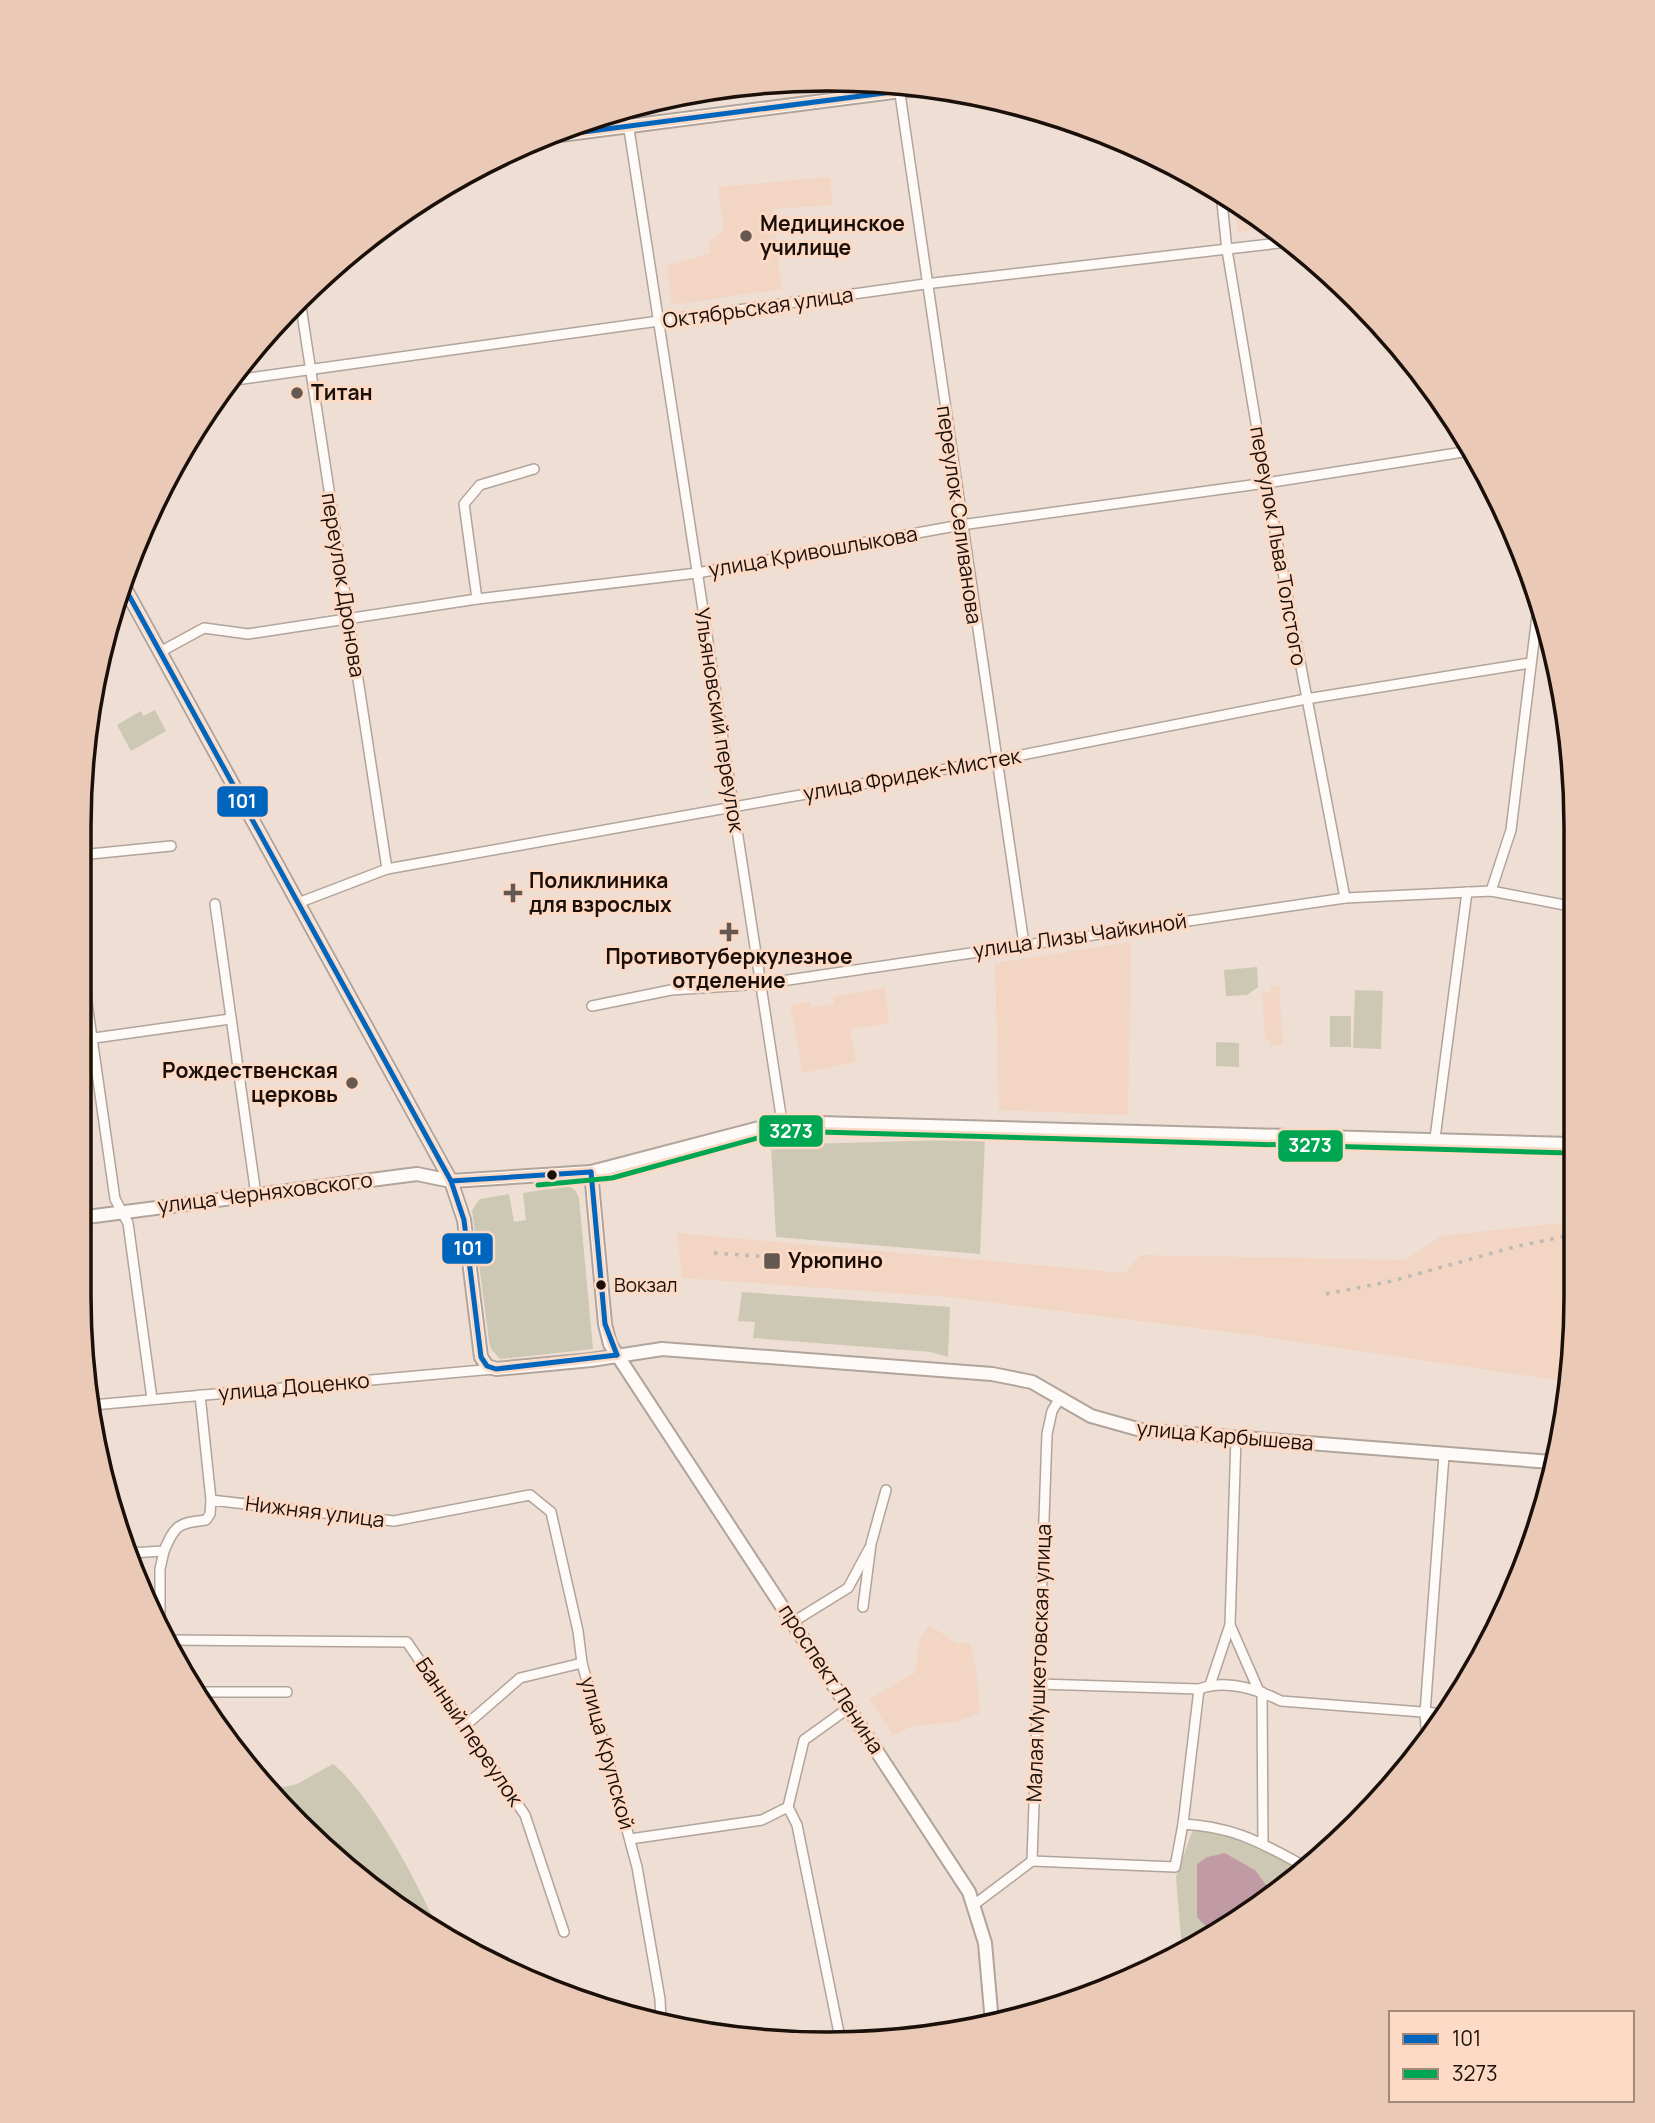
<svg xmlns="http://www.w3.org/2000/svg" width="1655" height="2123" font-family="Manrope,sans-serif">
	<rect width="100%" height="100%" fill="#efded3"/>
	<g fill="#f2d5c2">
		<polygon points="830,177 833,205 772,209 782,289 672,305 667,266 710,253 709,243 724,229 718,187"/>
		<polygon points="1233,200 1244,205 1270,227 1238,232"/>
		<polygon points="1131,942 1128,1115 999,1110 995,963"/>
		<polygon points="1270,986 1279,986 1283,1045 1270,1046 1270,1040 1265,1040 1262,993 1271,992"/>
		<polygon points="885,988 889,1023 850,1029 856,1062 803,1073 790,1006 810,1001 811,1007 834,1004 833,997"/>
		<polygon points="1570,1222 1570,1382 1252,1335 949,1297 682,1278 677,1233 1125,1273 1140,1255 1405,1260 1441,1236"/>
		<polygon points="929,1625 956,1643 970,1643 976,1669 980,1713 955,1722 913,1726 893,1735 869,1699 915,1673 919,1642"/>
	</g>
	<g fill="#cdc8b3">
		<polygon points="155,710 166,731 131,751 117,725 141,711 143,716"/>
		<polygon points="1257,967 1258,987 1247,995 1226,996 1224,970"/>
		<polygon points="1355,990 1383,991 1381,1049 1353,1048"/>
		<rect x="1330" y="1016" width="21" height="31"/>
		<polygon points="1216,1042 1239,1043 1239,1067 1216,1066"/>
		<polygon points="985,1139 980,1254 776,1237 771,1145"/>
		<polygon points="568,1186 575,1190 579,1198 593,1349 500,1359 491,1349 489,1341 472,1210 480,1199 509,1194 514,1222 526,1220 523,1193"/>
		<polygon points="742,1292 950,1307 948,1357 931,1352 753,1338 755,1322 738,1321"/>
		<path d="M 333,1764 C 374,1798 418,1884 441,1935 L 298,1825 L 271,1790 L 297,1784 Z"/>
		<path d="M 1193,1829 C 1235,1830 1266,1850 1302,1870 L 1273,1894 L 1255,1870 L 1225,1853 L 1207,1857 L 1197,1864 L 1197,1916 L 1213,1934 L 1182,1951 L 1176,1877 Z"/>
	</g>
	<polygon fill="#c09aa4" points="1225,1853 1255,1870 1273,1894 1243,1918 1213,1934 1197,1917 1197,1864 1207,1857"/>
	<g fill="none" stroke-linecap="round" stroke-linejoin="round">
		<g stroke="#b1a49b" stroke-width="12">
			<g id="street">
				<polyline points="899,87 1024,944"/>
				<polyline points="626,110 782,1122"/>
				<polyline points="1221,193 1227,250 1266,483 1345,898"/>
				<polyline points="300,300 387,869"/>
				<polyline points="228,381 925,284 1288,242"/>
				<polyline points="477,599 464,504 480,485 534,469"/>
				<polyline points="160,652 204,628 248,634 477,599 697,573 961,525 1266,483 1470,451"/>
				<polyline points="80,855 171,846"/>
				<polyline points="1491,891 1511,830 1537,616 1536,587"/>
				<polyline points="298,903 387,869 996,760 1306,699 1530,663"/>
				<polyline points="215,904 256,1195"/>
				<polyline points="80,954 115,1199 128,1223 152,1399"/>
				<polyline points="592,1006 671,990 761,984 1345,898 1491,891 1570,906"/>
				<polyline points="80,1040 230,1019"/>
				<polyline points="1435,1138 1467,892"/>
				<polyline points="200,1395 211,1500"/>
				<polyline points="93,1405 494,1369"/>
				<polyline points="1236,1438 1230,1625 1258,1689"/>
				<path d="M 130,1553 L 164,1551 C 175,1525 178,1523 206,1520 L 210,1514 L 211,1500 L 394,1521 L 530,1495 L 551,1512 L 578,1631 L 582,1663 L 637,1867 L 660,1999 L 661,2022"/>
				<polyline points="863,1607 871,1544 886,1490"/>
				<polyline points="793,1622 848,1588 869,1549"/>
				<polyline points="160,1623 160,1569 164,1551"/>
				<polyline points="167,1640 407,1642 525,1815 564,1932"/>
				<polyline points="169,1645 173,1648 174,1657"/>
				<path d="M 1039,1684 L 1199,1689 C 1225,1679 1257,1689 1281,1701 L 1448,1714"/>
				<polyline points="1210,1685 1230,1625"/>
				<polyline points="196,1692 287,1692"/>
				<polyline points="1262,1692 1263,1844"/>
				<polyline points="466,1725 520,1678 582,1663"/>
				<polyline points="1427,1740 1425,1713 1444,1455"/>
				<polyline points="788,1807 797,1825 841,2043"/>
				<polyline points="788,1807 804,1740 850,1707"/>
				<polyline points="1183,1824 1199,1689"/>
				<polyline points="630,1839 762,1820 788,1807"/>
				<path d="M 1032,1861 L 1175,1867 L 1183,1824 C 1236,1827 1261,1843 1306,1867"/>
				<polyline points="975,1904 1032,1861 1047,1434 1052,1411 1060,1398"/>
			</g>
		</g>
		<g stroke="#b1a49b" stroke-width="16">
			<g id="secondary">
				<polyline points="537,138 924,88"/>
				<polyline points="121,581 451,1181 464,1220 481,1357 487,1366 496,1369 591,1360 662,1349 992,1374 1032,1382 1091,1416 1141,1430 1551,1462"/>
				<polyline points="591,1172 605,1324 610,1344 969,1892 985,1943 992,2023"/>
				<polyline points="79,1218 417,1174 451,1181 591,1172 782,1122 1570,1144"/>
			</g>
		</g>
		<use href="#street" stroke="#fdfaf8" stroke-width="9"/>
		<use href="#secondary" stroke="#fdfaf8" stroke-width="12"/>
		<g stroke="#bdb9b5" stroke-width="3.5" stroke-dasharray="3.5 7" stroke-linecap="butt">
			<polyline points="714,1253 772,1257"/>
			<polyline points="1326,1294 1392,1281 1514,1247 1570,1235"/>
		</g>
		<g stroke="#fcdac6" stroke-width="10">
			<g id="bus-1">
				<polyline points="537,138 923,88"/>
				<polyline points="121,581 451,1181 464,1220 481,1357 487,1366 496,1369 617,1355"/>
				<polyline points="591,1172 605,1324 617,1355"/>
				<polyline points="451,1181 591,1172"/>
			</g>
		</g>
		<g stroke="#fcdac6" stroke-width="10">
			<polyline id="bus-2" points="538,1185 612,1178 783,1131 1570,1153"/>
		</g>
		<use href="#bus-1" stroke="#0065bd" stroke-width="5"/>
		<use href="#bus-2" stroke="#00a651" stroke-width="5"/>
	</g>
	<g fill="#655850" stroke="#fcdac6" stroke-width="2.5">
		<circle cx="746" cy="236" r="7"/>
		<circle cx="297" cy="393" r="7"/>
		<path d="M509.5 882.5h7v7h7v7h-7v7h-7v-7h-7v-7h7z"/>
		<path d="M725.5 921.5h7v7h7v7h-7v7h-7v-7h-7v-7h7z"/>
		<circle cx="352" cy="1083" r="7"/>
		<rect x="763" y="1252" width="18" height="18" rx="3.5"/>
	</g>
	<g fill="#1b1009" stroke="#fcdac6" stroke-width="2.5">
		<circle cx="552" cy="1175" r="6"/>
		<circle cx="601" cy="1285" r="6"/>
	</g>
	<g text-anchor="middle" stroke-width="6" stroke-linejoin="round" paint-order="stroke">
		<g font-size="19" fill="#1b1009" stroke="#fcdac6" text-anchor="start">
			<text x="614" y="1292">Вокзал</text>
		</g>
		<g font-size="21" font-weight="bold" fill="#1b1009" stroke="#fcdac6" text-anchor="start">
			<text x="760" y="231">Медицинское<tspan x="760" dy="24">училище</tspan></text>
			<text x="311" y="400">Титан</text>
			<text x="529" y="888">Поликлиника<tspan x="529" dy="24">для взрослых</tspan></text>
			<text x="729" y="964" text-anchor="middle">Противотуберкулезное<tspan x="729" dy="24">отделение</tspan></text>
			<text x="338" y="1078" text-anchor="end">Рождественская<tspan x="338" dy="24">церковь</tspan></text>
			<text x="788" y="1268">Урюпино</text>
		</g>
		<g font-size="21" fill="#1b1009" stroke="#fcdac6">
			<text transform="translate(758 308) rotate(-8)" y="7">Октябрьская улица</text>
			<text transform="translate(959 515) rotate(82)" y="7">переулок Селиванова</text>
			<text transform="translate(1278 546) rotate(80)" y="7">переулок Льва Толстого</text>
			<text transform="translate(813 552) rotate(-10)" y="7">улица Кривошлыкова</text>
			<text transform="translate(343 585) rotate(81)" y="7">переулок Дронова</text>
			<text transform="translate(719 720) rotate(81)" y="7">Ульяновский переулок</text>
			<text transform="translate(912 775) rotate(-10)" y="7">улица Фридек-Мистек</text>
			<text transform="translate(1080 936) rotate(-8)" y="7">улица Лизы Чайкиной</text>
			<text transform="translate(265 1193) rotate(-7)" y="7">улица Черняховского</text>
			<text transform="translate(294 1387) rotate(-5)" y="7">улица Доценко</text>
			<text transform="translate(1225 1436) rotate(5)" y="7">улица Карбышева</text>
			<text transform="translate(315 1512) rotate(7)" y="7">Нижняя улица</text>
			<text transform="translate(1039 1663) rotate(-88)" y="7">Малая Мушкетовская улица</text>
			<text transform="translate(831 1679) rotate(57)" y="7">проспект Ленина</text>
			<text transform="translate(469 1732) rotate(56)" y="7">Банный переулок</text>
			<text transform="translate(607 1753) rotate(75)" y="7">улица Крупской</text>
		</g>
	</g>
	<path d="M0 0H1655V2123H0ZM827 91H828A736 736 0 0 1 1564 827V1296A736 736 0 0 1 828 2032H827A736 736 0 0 1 91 1296V827A736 736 0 0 1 827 91Z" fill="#eacab7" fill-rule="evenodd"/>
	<path fill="none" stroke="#1b1009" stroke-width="3.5" d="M827 91H828A736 736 0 0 1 1564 827V1296A736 736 0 0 1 828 2032H827A736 736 0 0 1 91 1296V827A736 736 0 0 1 827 91Z"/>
	<g stroke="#fcdac6" stroke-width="2.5">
		<rect x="216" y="785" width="53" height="33" rx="7" fill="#0065bd"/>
		<rect x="758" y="1114" width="66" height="34" rx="7" fill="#00a651"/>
		<rect x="1277" y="1129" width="67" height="34" rx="7" fill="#00a651"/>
		<rect x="441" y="1232" width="53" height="33" rx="7" fill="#0065bd"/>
	</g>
	<g font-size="19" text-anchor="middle" font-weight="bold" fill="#fff">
		<text x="242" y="808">101</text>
		<text x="791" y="1138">3273</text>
		<text x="1310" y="1152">3273</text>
		<text x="468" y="1255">101</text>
	</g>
	<rect x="1389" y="2011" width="245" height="91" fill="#fcdac6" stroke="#a2897a" stroke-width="2"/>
	<rect x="1403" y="2034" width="35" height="10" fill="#0065bd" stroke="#a2897a" stroke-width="2"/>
	<text x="1452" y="2046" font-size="21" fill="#1b1009">101</text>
	<rect x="1403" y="2069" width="35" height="10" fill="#00a651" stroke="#a2897a" stroke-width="2"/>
	<text x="1452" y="2081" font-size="21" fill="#1b1009">3273</text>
</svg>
